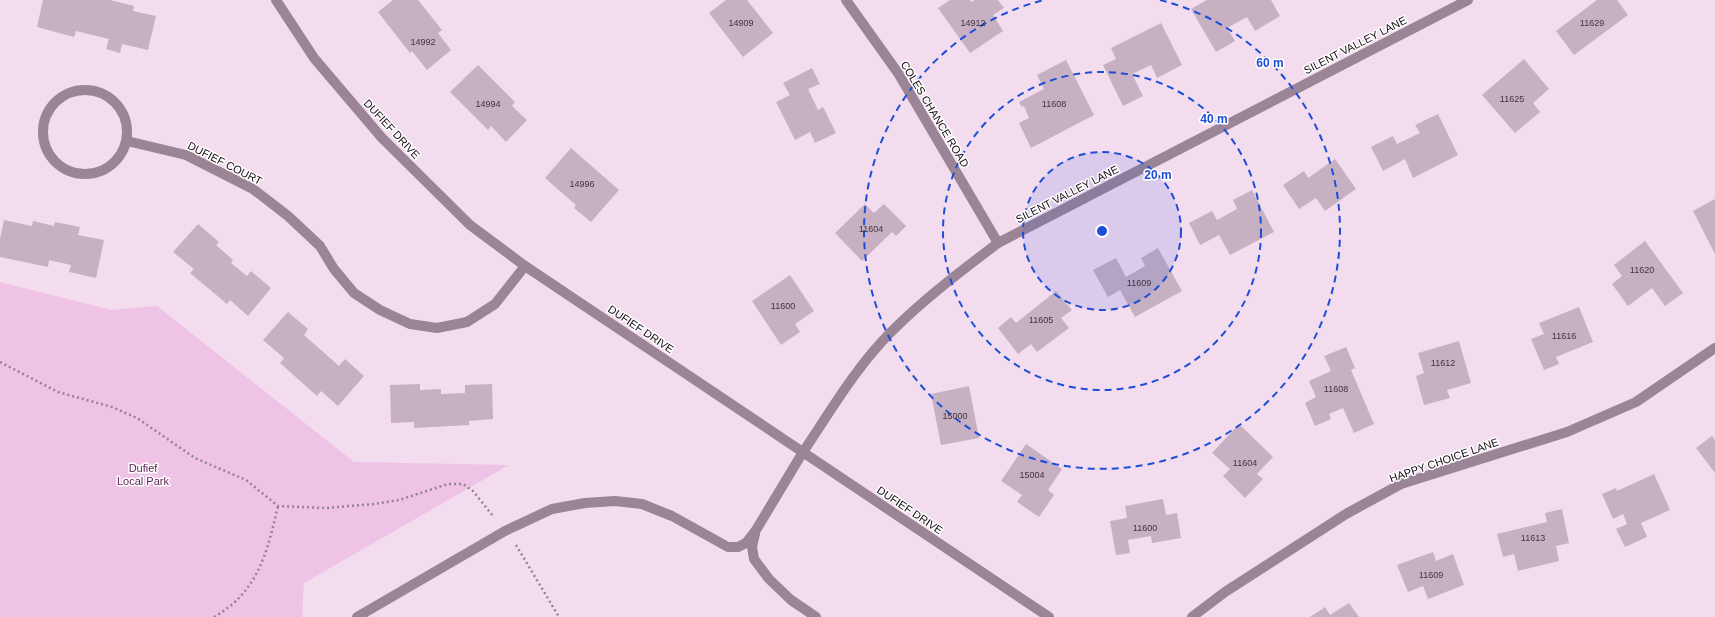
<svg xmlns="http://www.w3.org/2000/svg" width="1715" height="617" font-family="Arial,sans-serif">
	<rect width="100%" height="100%" fill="#f4dcef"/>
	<polygon fill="#eec3e5" points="0,282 112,310 157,306 354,462 509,465 304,583 302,617 0,617"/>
	<g fill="#c8b0c3">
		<polygon points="43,0 110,0 134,6 133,11 156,16 148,50 122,44 120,53 106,49 109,39 76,31 74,37 37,27"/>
		<polygon points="393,0 418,0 442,30 438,33 451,50 427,70 412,51 410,53 378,12"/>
		<polygon points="726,0 747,0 773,33 743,57 709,13"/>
		<polygon points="950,0 970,0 972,2 975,0 998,0 1004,8 993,15 1003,31 970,53 938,8"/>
		<polygon points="1207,0 1271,0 1280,16 1255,31 1247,17 1227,28 1235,41 1216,52 1191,9"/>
		<polygon points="1597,0 1617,0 1628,15 1574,55 1556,31"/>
		<polygon points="1161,23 1182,65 1157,78 1151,65 1132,74 1143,96 1123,106 1103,65 1116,59 1111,48"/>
		<polygon points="1524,59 1549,89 1533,103 1540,112 1515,133 1482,95"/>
		<polygon points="1066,60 1094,115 1031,148 1019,123 1029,118 1024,106 1022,107 1019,102 1044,89 1037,75"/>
		<polygon points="478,65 515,102 512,106 527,120 506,142 491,126 488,130 450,92"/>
		<polygon points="812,68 820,84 808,89 818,110 823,107 836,133 815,143 810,132 795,140 776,102 790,95 783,83"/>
		<polygon points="1438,114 1458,155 1413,178 1405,159 1383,171 1371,147 1393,136 1397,144 1420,133 1415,125"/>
		<polygon points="571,148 619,190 591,222 574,208 576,205 545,178"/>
		<polygon points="1335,159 1356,189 1325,211 1316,198 1299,209 1283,185 1304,171 1308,178"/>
		<polygon points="1252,190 1274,232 1230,255 1219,235 1200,245 1189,223 1212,211 1217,220 1237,209 1233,200"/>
		<polygon points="1715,199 1715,254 1693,211"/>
		<polygon points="865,204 874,213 884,204 906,226 896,236 892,232 862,261 835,233"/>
		<polygon points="4,220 32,226 33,221 54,226 55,222 80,227 78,235 104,240 96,278 69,272 71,265 49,260 48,267 0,257 0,239"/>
		<polygon points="198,224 219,242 216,245 233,260 231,263 247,276 251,271 271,288 248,316 230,300 227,304 190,273 194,269 173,252"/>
		<polygon points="1645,241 1683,293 1665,306 1652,288 1628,306 1612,284 1622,276 1614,265"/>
		<polygon points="1158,248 1182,291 1135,317 1120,290 1108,297 1093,270 1116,258 1126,277 1145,266 1141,258"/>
		<polygon points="790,275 814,311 795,324 800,332 781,345 752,301"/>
		<polygon points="1056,291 1072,310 1061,318 1069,328 1037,352 1031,344 1018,354 998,328 1011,317 1016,323"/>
		<polygon points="1579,307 1593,342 1556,357 1559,364 1544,370 1531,339 1544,334 1539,323"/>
		<polygon points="288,312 308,329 304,335 339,366 345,359 364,376 338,406 321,391 317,396 280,363 284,358 263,340"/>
		<polygon points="1459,341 1471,383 1447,390 1450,398 1424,405 1416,376 1424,373 1418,353"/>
		<polygon points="1346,347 1355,368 1351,370 1374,424 1354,433 1343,408 1329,414 1331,419 1315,426 1305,403 1316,397 1309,381 1331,371 1324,356"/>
		<polygon points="420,384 420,390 441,389 441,394 465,393 465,385 492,384 493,419 469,421 469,425 414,428 414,422 391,423 390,385"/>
		<polygon points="969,386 979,438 941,445 931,394"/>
		<polygon points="1239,424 1273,457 1257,474 1263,479 1245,498 1223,476 1230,469 1212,453"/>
		<polygon points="1712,436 1715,440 1715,473 1696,448"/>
		<polygon points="1026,444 1062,469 1048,490 1054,495 1039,517 1017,502 1022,495 1001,481"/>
		<polygon points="1654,474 1670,510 1641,523 1647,537 1625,547 1616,529 1627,524 1623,514 1613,519 1602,494 1616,488 1617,491"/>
		<polygon points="1163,499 1166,515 1177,513 1181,538 1152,543 1151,536 1128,540 1130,553 1116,555 1110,521 1127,518 1125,506"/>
		<polygon points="1562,509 1569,543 1556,546 1559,561 1518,571 1514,554 1503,557 1497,534 1547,522 1545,513"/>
		<polygon points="1433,552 1436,561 1453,554 1464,585 1428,599 1423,586 1408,592 1397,565"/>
		<polygon points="1349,603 1359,617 1310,617 1325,607 1330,615"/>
	</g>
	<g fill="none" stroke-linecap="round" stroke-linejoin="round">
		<g stroke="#948390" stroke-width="2.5" stroke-dasharray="2 3" stroke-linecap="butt">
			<polyline points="0,362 58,392 112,407 137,418 195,458 246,480 278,506 326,508 374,504 399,500 448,484 463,484 473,491 493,516"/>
			<polyline points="516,545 559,617"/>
			<path d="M 214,617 C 258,592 267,553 278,506"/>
		</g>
		<g stroke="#9b8496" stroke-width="10">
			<polyline points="755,534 752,547 754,559 769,579 791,600 816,617"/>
			<polyline points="357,617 505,531 552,509 585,503 615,501 642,504 672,516 728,547 738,547 746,543 756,530 803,452"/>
		</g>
		<g stroke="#9b8496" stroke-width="10">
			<polyline points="276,0 314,58 382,138 470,225 525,266 1049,617"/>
			<polyline points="846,0 898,73 998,243"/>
			<circle cx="85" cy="132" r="42"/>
			<polyline points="127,141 186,155 253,189 288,216 320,246 334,269 354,293 380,310 410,324 437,328 467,322 495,304 525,266"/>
			<path d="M 803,452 C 830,412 856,367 891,332 C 924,299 961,271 998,243 L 1468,0"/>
			<polyline points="1192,617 1225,592 1346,514 1401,484 1567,432 1636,402 1715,348"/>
		</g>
	</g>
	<circle cx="1102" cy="231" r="79" fill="#1d4ed8" fill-opacity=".12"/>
	<g fill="none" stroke="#1d4ed8" stroke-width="2" stroke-dasharray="7 5">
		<circle cx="1102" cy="231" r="79"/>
		<circle cx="1102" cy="231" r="159"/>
		<path d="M1160 0A238 238 0 1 1 1044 0"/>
	</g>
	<g text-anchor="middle" stroke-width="3" stroke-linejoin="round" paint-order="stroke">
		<g font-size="9" fill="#40343e">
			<text x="741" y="26">14909</text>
			<text x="973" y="26">14912</text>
			<text x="1592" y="26">11629</text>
			<text x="423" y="45">14992</text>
			<text x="1512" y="102">11625</text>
			<text x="488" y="107">14994</text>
			<text x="1054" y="107">11608</text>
			<text x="582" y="187">14996</text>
			<text x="871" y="232">11604</text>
			<text x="1642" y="273">11620</text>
			<text x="1139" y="286">11609</text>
			<text x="783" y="309">11600</text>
			<text x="1041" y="323">11605</text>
			<text x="1564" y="339">11616</text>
			<text x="1443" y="366">11612</text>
			<text x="1336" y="392">11608</text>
			<text x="955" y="419">15000</text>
			<text x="1245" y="466">11604</text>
			<text x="1032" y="478">15004</text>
			<text x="1145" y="531">11600</text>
			<text x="1533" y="541">11613</text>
			<text x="1431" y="578">11609</text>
		</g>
		<g font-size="11" fill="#130b11" stroke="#fff">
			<text transform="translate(1355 45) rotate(-27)" y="4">SILENT VALLEY LANE</text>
			<text transform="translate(935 114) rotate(59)" y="4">COLES CHANCE ROAD</text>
			<text transform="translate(392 129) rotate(47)" y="4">DUFIEF DRIVE</text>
			<text transform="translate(225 163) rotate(27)" y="4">DUFIEF COURT</text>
			<text transform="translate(1067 194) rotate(-27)" y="4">SILENT VALLEY LANE</text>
			<text transform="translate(641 329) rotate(34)" y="4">DUFIEF DRIVE</text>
			<text transform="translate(1444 460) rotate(-19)" y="4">HAPPY CHOICE LANE</text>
			<text transform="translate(910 510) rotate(34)" y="4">DUFIEF DRIVE</text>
		</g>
		<g font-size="11" fill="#612458" stroke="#fff">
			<text x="143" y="472">Dufief<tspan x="143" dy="13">Local Park</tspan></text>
		</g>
	</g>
	<circle cx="1102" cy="231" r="6" fill="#1d4ed8" stroke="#fff" stroke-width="2"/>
	<g font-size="12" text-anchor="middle" font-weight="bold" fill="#1d4ed8" stroke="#fff" stroke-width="3" stroke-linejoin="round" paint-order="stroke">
		<text x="1270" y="67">60 m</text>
		<text x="1214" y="123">40 m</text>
		<text x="1158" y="179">20 m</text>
	</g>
</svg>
